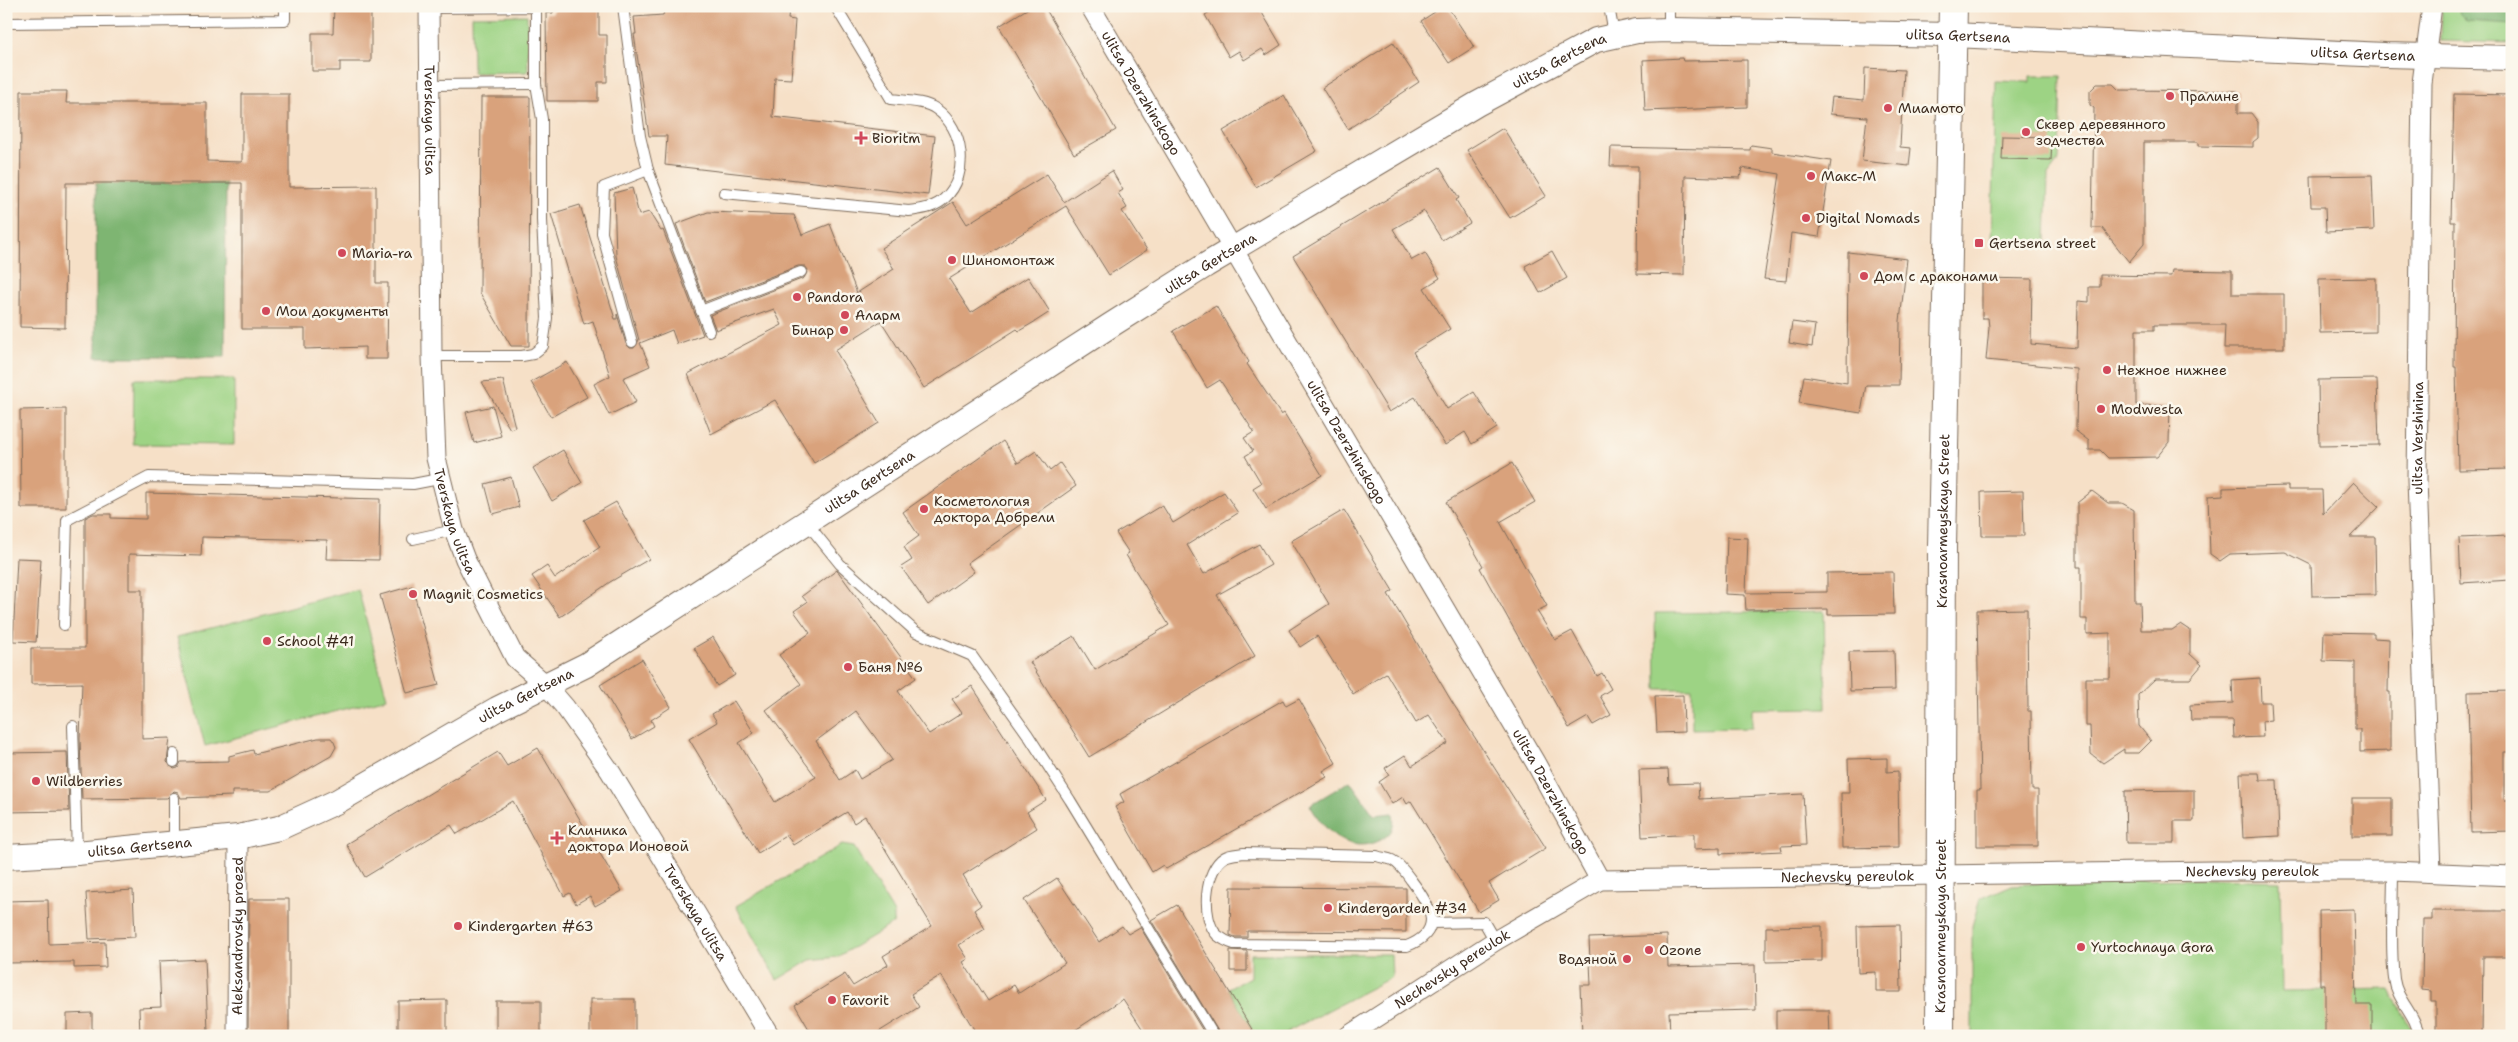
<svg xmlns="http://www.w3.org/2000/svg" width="2518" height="1042" font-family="'Shantell Sans',sans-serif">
	<rect width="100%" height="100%" fill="#fbf7ec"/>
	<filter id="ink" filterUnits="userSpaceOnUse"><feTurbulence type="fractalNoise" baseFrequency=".02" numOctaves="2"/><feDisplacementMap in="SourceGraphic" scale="10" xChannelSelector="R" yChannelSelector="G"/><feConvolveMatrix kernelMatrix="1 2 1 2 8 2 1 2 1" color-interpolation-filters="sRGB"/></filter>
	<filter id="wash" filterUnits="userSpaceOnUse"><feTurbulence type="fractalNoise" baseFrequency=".0096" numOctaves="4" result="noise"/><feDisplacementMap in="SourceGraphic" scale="20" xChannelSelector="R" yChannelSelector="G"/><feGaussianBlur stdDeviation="1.12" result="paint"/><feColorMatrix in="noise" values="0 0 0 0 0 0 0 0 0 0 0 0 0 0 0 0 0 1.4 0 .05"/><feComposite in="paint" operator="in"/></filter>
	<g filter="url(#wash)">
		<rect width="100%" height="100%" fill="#f6e0c7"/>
		<g fill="#9dd384" stroke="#6c7e51">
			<polygon points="2442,6 2512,6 2512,43 2441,41"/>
			<polygon points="527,15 528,72 473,73 472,16"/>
			<polygon points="2030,76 2061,76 2059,160 2048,175 2046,244 1992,243 1996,81 2030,82"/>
			<polygon points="134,379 234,379 234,445 133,444"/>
			<polygon points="358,589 387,698 205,746 177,637"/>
			<polygon points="1824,611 1826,708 1752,709 1752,728 1692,729 1692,689 1656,689 1655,613"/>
			<polygon points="842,845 854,847 894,913 894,923 837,957 810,960 777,980 736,906"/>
			<polygon points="2216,879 2280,881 2282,991 2390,989 2411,1029 2411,1036 1972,1036 1972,926 1980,899 2012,885 2098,880"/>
			<polygon points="1250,954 1391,954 1392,977 1279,1036 1256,1036 1228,989 1250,977"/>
		</g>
		<g fill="#7eb572" stroke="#5c7048">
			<polygon points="2458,6 2512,6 2512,24 2467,21 2460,14"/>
			<polygon points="96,183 226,183 225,357 96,357"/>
			<path d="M 1350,781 L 1374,815 L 1393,813 C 1395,826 1393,833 1382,839 C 1350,857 1324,831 1310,805 Z"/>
		</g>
		<g id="blocks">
			<g fill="#d9a27b" fill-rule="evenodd">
				<polygon points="334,6 371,6 371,62 340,62 340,71 312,71 312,33 333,33"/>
				<polygon points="553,6 599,6 599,35 607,35 607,82 598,82 598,101 547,101 546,13 553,13"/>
				<polygon points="666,6 780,6 789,8 788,19 795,20 791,79 775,78 773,117 935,136 928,195 665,165 667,136 649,136 634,34 636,34 634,17 663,15"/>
				<polygon points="1032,6 1044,6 1116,130 1074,154 999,26"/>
				<polygon points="1219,6 1258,6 1281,45 1266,55 1262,49 1244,60 1239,51 1229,57 1205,15"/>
				<polygon points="1444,6 1447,6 1474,47 1449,63 1421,21"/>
				<polygon points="1393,42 1419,82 1348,129 1322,88"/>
				<polygon points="1682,58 1683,61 1747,60 1747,107 1645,111 1643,60"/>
				<polygon points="1865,68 1904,70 1900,147 1911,148 1909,166 1862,161 1867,117 1830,114 1832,97 1864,100"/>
				<polygon points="2097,84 2113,84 2119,90 2238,91 2238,113 2251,113 2258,122 2258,138 2253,142 2253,147 2198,146 2198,142 2144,142 2144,244 2129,262 2102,228 2092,228 2094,108 2090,105 2090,91"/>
				<polygon points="21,91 67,91 66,103 207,103 207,161 242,162 242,94 289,94 289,187 376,186 376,283 388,283 387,359 365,359 365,347 305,349 305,329 242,329 242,183 66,183 65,328 20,327"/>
				<polygon points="2454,94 2512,95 2512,469 2458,470 2456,367 2454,367 2455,222 2451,222"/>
				<polygon points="1284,95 1317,151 1256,187 1223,131"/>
				<polygon points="481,97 530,97 529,346 511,346 480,293"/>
				<polygon points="1503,128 1546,196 1510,218 1467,150"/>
				<polygon points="2002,136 2052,137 2051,160 2001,159"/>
				<polygon points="1751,145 1772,148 1772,152 1831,161 1819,237 1791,233 1786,281 1764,279 1780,174 1742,168 1740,178 1685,176 1684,275 1637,274 1638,166 1610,166 1611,147 1750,150"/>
				<polygon points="1440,167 1459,198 1456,200 1470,223 1442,240 1424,211 1393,229 1412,260 1425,253 1440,278 1424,288 1450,329 1413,352 1447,409 1474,392 1497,428 1472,444 1465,432 1445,445 1415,397 1389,412 1293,256"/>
				<polygon points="1112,171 1123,190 1118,193 1127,208 1122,211 1147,250 1109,275 1066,206 949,279 971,313 1028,277 1050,312 1036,321 1019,331 1017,329 924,388 881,321 835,350 879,423 814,463 775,400 711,434 688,374 782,325 774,309 716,330 710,315 804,278 808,270 805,266 798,266 705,302 676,224 708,212 794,215 802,235 830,224 857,293 894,269 881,248 953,202 967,224 1047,174 1064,202"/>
				<polygon points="2372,175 2374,230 2326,232 2325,207 2311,207 2310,176"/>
				<polygon points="632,188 639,215 649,212 661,231 663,230 703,335 677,344 672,330 640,343 650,366 623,378 636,402 609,415 594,384 610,376 593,321 584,324 551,214 580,205 615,319 617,319 617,314 626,344 630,348 634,348 639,340 616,256 614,193"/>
				<polygon points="1552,251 1567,278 1540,293 1525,266"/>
				<polygon points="1848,252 1907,259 1900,321 1899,385 1866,385 1861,413 1799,403 1804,376 1847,383"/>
				<polygon points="2172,270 2232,271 2232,294 2284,294 2284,348 2224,348 2225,325 2154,325 2154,330 2136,330 2136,405 2170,406 2169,442 2157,457 2108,458 2100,450 2089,450 2089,441 2076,431 2077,369 1986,360 1989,327 1988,318 1982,318 1982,278 2032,279 2031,344 2077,348 2078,301 2089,302 2089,287 2100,287 2100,275 2171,276"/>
				<polygon points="2376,278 2376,332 2320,333 2319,279"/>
				<polygon points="1216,306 1249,362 1247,364 1281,415 1284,413 1322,475 1266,509 1253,488 1261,483 1245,456 1253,451 1244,438 1254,432 1220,380 1207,388 1173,331"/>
				<polygon points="1792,322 1815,325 1812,347 1789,343"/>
				<polygon points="567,362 587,397 551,417 531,382"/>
				<polygon points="2377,379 2379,445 2319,446 2318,380"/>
				<polygon points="503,380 515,427 510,429 482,382"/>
				<polygon points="493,406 501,436 474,443 466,412"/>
				<polygon points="66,409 66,508 21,508 20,410"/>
				<polygon points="1003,441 1018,463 1036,451 1050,471 1060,463 1076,486 967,563 974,572 928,605 901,567 912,560 904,547 919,536 903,512"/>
				<polygon points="563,450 582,483 552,501 533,468"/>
				<polygon points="1512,463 1535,502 1500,522 1547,606 1537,611 1555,640 1572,631 1597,676 1602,673 1611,689 1600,696 1611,715 1593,725 1588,717 1569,728 1480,568 1483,566 1446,502"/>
				<polygon points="511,477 519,507 493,514 485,484"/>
				<polygon points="2353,482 2379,507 2350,537 2375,537 2376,595 2312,596 2311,565 2285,552 2230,554 2220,561 2210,554 2208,496 2223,495 2223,488 2288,486 2288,490 2322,490 2323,514"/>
				<polygon points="2023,491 2024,536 1982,536 1981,492"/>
				<polygon points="2092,491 2108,503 2122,503 2134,510 2135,602 2140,602 2141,630 2172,630 2181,624 2190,630 2190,654 2202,665 2190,679 2155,679 2138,695 2139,726 2151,741 2139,753 2124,753 2124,749 2103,763 2091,754 2090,726 2086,726 2086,678 2110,678 2110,633 2087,634 2087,619 2081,619 2081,567 2077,567 2077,503"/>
				<polygon points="1224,492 1238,513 1187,545 1204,574 1259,544 1271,565 1217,595 1255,656 1089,757 1030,662 1074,636 1095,670 1169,625 1126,555 1129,553 1116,533 1162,505 1173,523"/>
				<polygon points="146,493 380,499 379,560 326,559 327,540 202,537 201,556 129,554 129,590 142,590 142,739 170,738 167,762 174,769 178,768 181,762 229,761 229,756 253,750 254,754 318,738 331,738 334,742 336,747 331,756 270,791 232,791 232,796 181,798 178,792 174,791 167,798 82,799 80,739 82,683 31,684 31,648 85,648 85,518 93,514 111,514 111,518 146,519"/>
				<polygon points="616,502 649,559 610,582 560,617 532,576 547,566 555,578 600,547 584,520"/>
				<polygon points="1344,510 1393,591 1388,594 1452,702 1546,848 1489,883 1499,900 1479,912 1411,801 1407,804 1403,797 1392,804 1379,782 1389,775 1385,768 1405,755 1412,766 1448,743 1429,715 1416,723 1386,673 1353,694 1317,636 1300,647 1289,630 1329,604 1291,541"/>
				<polygon points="2509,536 2511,580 2461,583 2459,538"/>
				<polygon points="1727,537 1748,538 1746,593 1827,592 1827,573 1893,572 1894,614 1828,615 1828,609 1746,610 1745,595 1725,594"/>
				<polygon points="17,558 41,559 36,642 13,641"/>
				<path d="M 837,570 L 916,678 L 898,691 L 929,734 L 962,713 L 952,699 L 972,686 L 1046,800 L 1027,812 L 1037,828 L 963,875 L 981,905 L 974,910 L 985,929 L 959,945 L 968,959 L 963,962 L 988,1001 L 1014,985 L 1019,993 L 1065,963 L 1024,900 L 1057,878 L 1099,942 L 1122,926 L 1128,934 L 1140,927 L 1206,1036 L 1147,1036 L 1123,999 L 1066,1036 L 978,1036 L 941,975 L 911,994 L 919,1007 L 872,1036 L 813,1036 L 795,1005 L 845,974 L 853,986 L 888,965 L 883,956 L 932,926 L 865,816 L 854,823 L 847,812 L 793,845 L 787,835 L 758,853 L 689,739 L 717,722 L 712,714 L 734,701 L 754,733 L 739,743 L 775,802 L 816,777 L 766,710 L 801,684 L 779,655 L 810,633 L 794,611 L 807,602 L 802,596 ZM 856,711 L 892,760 L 860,779 L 855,770 L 840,780 L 816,741 Z"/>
				<polygon points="412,586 439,685 407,693 380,595"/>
				<polygon points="2027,609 2028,711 2031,711 2032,790 2038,790 2038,846 1977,846 1977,790 1980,790 1977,610"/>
				<polygon points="2324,632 2374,633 2374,638 2389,639 2388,692 2390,692 2390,751 2360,752 2360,729 2355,729 2355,662 2323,661"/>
				<polygon points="713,637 735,675 717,686 694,648"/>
				<polygon points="1894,651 1895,690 1850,691 1849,652"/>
				<polygon points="642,659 671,707 651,720 654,726 632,739 600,685"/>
				<polygon points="2260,678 2261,702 2270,702 2271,720 2262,721 2263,737 2234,738 2233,720 2191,720 2190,705 2233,703 2232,680"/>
				<polygon points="2512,691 2512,752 2504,752 2504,800 2512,800 2512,831 2471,832 2468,692"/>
				<polygon points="1683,695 1684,732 1657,733 1655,696"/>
				<polygon points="1299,699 1336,763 1323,771 1327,777 1166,869 1163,865 1152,872 1115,807 1124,802 1120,794 1283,700 1286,706"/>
				<polygon points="538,748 622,891 595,906 590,896 576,904 570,893 564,896 513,801 457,834 451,825 365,877 346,844 498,752 507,766"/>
				<polygon points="67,752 69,811 6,812 6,753"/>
				<polygon points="1887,758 1887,772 1898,771 1899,847 1842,848 1841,793 1849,793 1848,759"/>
				<polygon points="1668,769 1669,784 1698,783 1699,799 1803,794 1806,845 1781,846 1782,851 1720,854 1720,848 1694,849 1694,834 1642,837 1639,770"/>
				<polygon points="2240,773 2259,773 2260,780 2277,780 2279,836 2243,838"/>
				<polygon points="2194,790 2194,821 2174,821 2174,843 2126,843 2125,791"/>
				<rect x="2352" y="798" width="40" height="38"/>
				<polygon points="1231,887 1406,888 1406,932 1247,931 1247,937 1235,937 1230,935"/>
				<polygon points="133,890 135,937 89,939 86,893"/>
				<polygon points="249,899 289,899 289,1036 248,1036"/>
				<polygon points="48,900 49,944 105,942 106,967 74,968 74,962 6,963 6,901"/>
				<polygon points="1177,905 1189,925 1256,1036 1221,1036 1151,920"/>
				<polygon points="2354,909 2356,1005 2372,1005 2372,1036 2325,1036 2325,985 2320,985 2319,910"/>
				<polygon points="2432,911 2512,911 2512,957 2483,957 2482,1036 2436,1036 2436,1001 2431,1001 2431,991 2422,990 2423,920 2432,920"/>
				<polygon points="1900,925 1901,992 1876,992 1876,972 1858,973 1857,926"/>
				<polygon points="1822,926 1822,961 1766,962 1766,927"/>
				<polygon points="1667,935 1668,967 1755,965 1756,1010 1669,1012 1670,1034 1582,1036 1580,985 1591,985 1589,938"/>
				<polygon points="1230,950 1247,951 1247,971 1230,971"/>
				<polygon points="205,959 208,1031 159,1032 159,1036 140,1036 139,1008 161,1007 159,961"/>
				<rect x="590" y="999" width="45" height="37"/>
				<polygon points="447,1000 447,1036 398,1036 398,1001"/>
				<rect x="496" y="1001" width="45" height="35"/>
				<polygon points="1776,1010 1829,1010 1830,1036 1776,1036"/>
				<polygon points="92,1013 92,1036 67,1036 67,1014"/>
			</g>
		</g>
	</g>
	<g filter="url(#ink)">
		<use href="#blocks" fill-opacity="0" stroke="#7c6a59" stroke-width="1"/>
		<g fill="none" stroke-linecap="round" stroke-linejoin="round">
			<g stroke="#7c6a59" stroke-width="12">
				<g id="service">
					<polyline points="623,6 640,136 648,170 709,331"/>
					<polyline points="1609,6 1614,35"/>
					<polyline points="429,8 536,7 536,84 542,119 542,220 547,318 543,346 533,354 522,356 432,356"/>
					<polyline points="6,23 285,20 285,6"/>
					<polyline points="1669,30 1669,6"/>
					<polyline points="430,85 536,84"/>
					<path d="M 724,193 L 909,211 C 922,209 935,208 945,198 C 970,175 964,128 936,109 C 924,101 905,101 891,99 L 835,6"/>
					<polyline points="701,311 801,272"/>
					<polyline points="632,342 602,233 604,187 648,170"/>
					<polyline points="807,523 840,564 916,632 972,656 1028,735 1070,800 1214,1036"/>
					<polyline points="413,539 454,530"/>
					<polyline points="64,625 67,520 149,477 413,484 439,479"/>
					<polyline points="73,726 77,853"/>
					<polyline points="174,754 174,762"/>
					<polyline points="174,843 174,798"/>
					<path d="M 1244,853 L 1377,856 C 1381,858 1388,858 1392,860 C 1400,864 1406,873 1411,880 C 1430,905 1446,931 1407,946 L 1234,944 C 1228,942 1222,939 1217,935 C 1201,919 1204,869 1225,857 C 1230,854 1238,854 1244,853 Z"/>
					<path d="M 2393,871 C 2393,904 2390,947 2394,979 C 2397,1001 2416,1014 2419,1036"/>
					<polyline points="1431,923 1484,922 1495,941"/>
				</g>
			</g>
			<g stroke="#7c6a59" stroke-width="21">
				<g id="minor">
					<path id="s1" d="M 429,6 L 432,356 L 436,458 L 454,530 L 465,559 L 515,658 L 546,685 L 565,707 L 610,771 L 770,1036"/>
					<path id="s2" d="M 1090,6 L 1535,762 L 1600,880"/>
					<path id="s3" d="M 2431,872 L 2417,479 L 2422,83 L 2432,6"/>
					<path id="s4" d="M 237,1036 L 238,837"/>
					<path id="s5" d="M 1348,1036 L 1495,941 L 1600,880 L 2213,871 L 2393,871 L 2512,876"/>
				</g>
			</g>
			<g stroke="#7c6a59" stroke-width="26">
				<g id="tertiary">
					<path id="s6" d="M 6,857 L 77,853 L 238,837 L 279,828 L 338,801 L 497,709 L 586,665 L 1111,325 L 1206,265 L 1477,104 L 1596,40 L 1637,31 L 1669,30 L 1953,35 L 2385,55 L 2512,58"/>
				</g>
			</g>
			<g stroke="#7c6a59" stroke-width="30">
				<g id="secondary">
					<path id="s7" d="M 1940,1036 L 1942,547 L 1953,6"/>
				</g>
			</g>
			<use href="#service" stroke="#fff" stroke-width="10"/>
			<use href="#minor" stroke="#fff" stroke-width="19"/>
			<use href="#tertiary" stroke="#fff" stroke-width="24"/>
			<use href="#secondary" stroke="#fff" stroke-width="28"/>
		</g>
	</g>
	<g fill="#d1495b" stroke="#fbf7ec" stroke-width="2">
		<circle cx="2170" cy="96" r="5"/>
		<circle cx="1888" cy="108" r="5"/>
		<circle cx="2026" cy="132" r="5"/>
		<path d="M858.5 130.5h5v5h5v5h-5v5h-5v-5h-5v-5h5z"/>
		<circle cx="1811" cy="176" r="5"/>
		<circle cx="1806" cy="218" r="5"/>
		<rect x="1974" y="238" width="10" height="10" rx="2.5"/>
		<circle cx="342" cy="253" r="5"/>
		<circle cx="952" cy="260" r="5"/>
		<circle cx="1864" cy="276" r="5"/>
		<circle cx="797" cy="297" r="5"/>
		<circle cx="266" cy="311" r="5"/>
		<circle cx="845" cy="315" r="5"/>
		<circle cx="844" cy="330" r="5"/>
		<circle cx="2107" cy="370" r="5"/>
		<circle cx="2101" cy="409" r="5"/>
		<circle cx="924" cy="509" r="5"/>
		<circle cx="413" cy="594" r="5"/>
		<circle cx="267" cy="641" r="5"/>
		<circle cx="848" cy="667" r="5"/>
		<circle cx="36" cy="781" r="5"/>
		<path d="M554.5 830.5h5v5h5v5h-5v5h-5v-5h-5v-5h5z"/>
		<circle cx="1328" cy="908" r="5"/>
		<circle cx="458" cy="926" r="5"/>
		<circle cx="2081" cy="947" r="5"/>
		<circle cx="1649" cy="950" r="5"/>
		<circle cx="1627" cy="959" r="5"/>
		<circle cx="832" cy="1000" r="5"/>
	</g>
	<g text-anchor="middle" stroke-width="5" stroke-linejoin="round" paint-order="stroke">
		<g font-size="14" fill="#3b2a1e" stroke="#fbf7ec">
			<text dy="5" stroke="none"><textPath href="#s6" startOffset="2174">ulitsa Gertsena</textPath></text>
			<text dy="5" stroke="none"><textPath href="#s6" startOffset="2579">ulitsa Gertsena</textPath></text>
			<text dy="5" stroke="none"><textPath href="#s6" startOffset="1769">ulitsa Gertsena</textPath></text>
			<text dy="5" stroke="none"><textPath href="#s2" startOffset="101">ulitsa Dzerzhinskogo</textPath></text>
			<text dy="5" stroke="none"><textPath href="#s1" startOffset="114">Tverskaya ulitsa</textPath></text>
			<text dy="5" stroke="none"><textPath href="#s6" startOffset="1365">ulitsa Gertsena</textPath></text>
			<text dy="5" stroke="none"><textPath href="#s3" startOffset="434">ulitsa Vershinina</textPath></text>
			<text dy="5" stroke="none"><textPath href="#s2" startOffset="506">ulitsa Dzerzhinskogo</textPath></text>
			<text dy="5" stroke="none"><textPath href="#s6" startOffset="960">ulitsa Gertsena</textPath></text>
			<text dy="5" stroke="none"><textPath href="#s1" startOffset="518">Tverskaya ulitsa</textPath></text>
			<text dy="5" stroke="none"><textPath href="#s7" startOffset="515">Krasnoarmeyskaya Street</textPath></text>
			<text dy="5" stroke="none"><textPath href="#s6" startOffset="555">ulitsa Gertsena</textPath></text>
			<text dy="5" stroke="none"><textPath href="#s2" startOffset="911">ulitsa Dzerzhinskogo</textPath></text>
			<text dy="5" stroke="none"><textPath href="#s6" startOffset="134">ulitsa Gertsena</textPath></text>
			<text dy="5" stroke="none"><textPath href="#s5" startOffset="949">Nechevsky pereulok</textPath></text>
			<text dy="5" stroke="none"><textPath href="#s5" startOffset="544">Nechevsky pereulok</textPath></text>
			<text dy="5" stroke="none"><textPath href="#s1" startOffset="982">Tverskaya ulitsa</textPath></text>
			<text dy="5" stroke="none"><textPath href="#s7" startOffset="110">Krasnoarmeyskaya Street</textPath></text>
			<text dy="5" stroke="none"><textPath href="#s4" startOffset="100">Aleksandrovsky proezd</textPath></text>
			<text dy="5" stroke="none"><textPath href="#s5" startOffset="124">Nechevsky pereulok</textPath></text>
		</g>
		<g font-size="14" fill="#3b2a1e" stroke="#fbf7ec" text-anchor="start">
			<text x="2180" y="101">Пралине</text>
			<text x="1898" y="113">Миамото</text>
			<text x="2036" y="129">Сквер деревянного<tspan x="2036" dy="16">зодчества</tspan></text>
			<text x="872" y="143">Bioritm</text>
			<text x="1821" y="181">Макс-М</text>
			<text x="1816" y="223">Digital Nomads</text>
			<text x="1989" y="248">Gertsena street</text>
			<text x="352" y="258">Maria-ra</text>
			<text x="962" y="265">Шиномонтаж</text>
			<text x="1874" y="281">Дом с драконами</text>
			<text x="807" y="302">Pandora</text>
			<text x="276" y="316">Мои документы</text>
			<text x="855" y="320">Аларм</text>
			<text x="834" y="335" text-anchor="end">Бинар</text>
			<text x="2117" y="375">Нежное нижнее</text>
			<text x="2111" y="414">Modwesta</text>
			<text x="934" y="506">Косметология<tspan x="934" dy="16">доктора Добрели</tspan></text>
			<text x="423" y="599">Magnit Cosmetics</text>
			<text x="277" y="646">School #41</text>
			<text x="858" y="672">Баня №6</text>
			<text x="46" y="786">Wildberries</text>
			<text x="568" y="835">Клиника<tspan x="568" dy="16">доктора Ионовой</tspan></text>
			<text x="1338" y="913">Kindergarden #34</text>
			<text x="468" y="931">Kindergarten #63</text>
			<text x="2091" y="952">Yurtochnaya Gora</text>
			<text x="1659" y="955">Ozone</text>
			<text x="1617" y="964" text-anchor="end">Водяной</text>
			<text x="842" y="1005">Favorit</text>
		</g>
	</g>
	<rect width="2518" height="1042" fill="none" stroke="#fbf7ec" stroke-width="25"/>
</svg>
